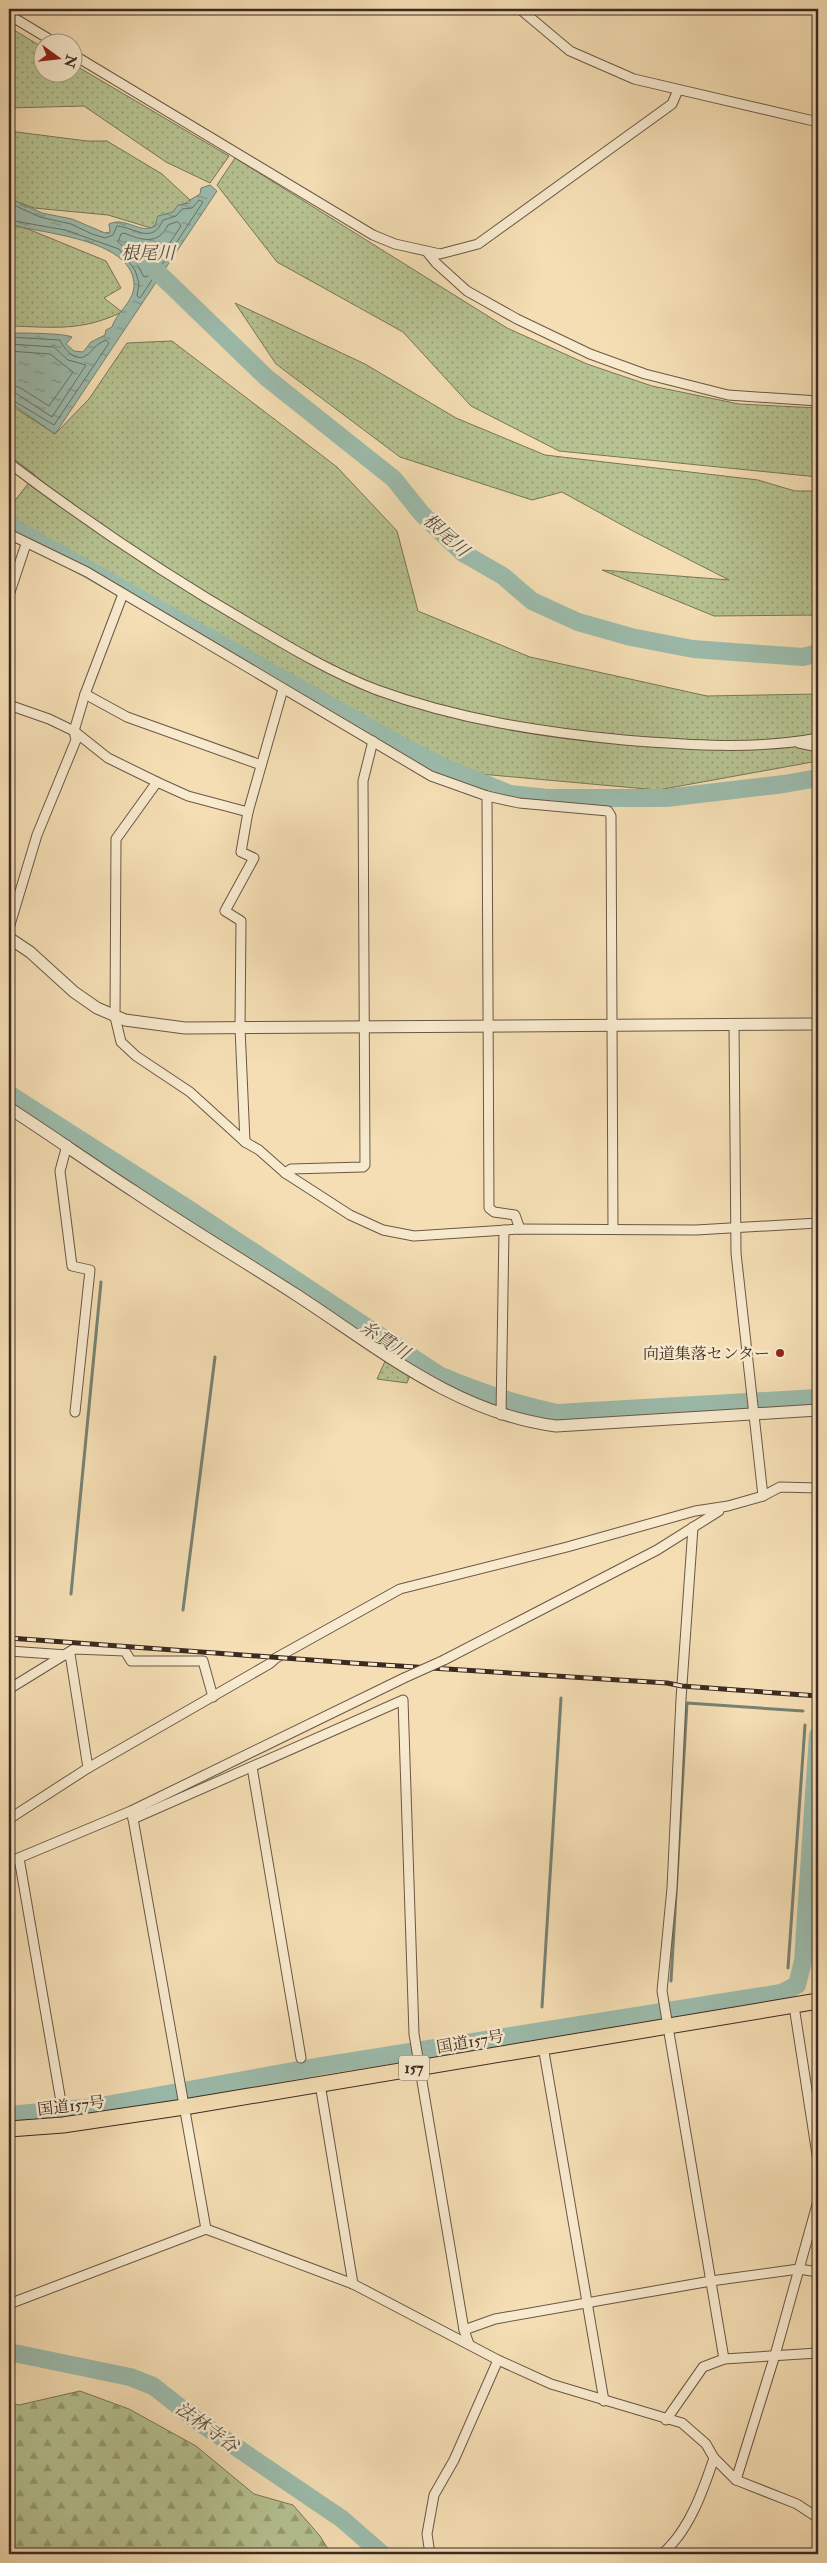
<svg xmlns="http://www.w3.org/2000/svg" width="827" height="2563" font-family="'IM FELL Double Pica','Noto Serif JP',serif">
	<defs>
		<pattern id="grass-dots" width="8" height="8" patternUnits="userSpaceOnUse" patternTransform="scale(1.25)"><rect width="8" height="8" fill="#b6c291"/><path d="M2 2h.1M6 6h.1" fill="none" stroke="#959e76" stroke-width="1.8" stroke-linecap="round"/></pattern>
		<pattern id="forest-firs" width="22" height="20" patternUnits="userSpaceOnUse" patternTransform="scale(1.25)"><rect width="22" height="20" fill="#b6c291"/><path d="M5 1l3.5 6h-7zM16 11l3.5 6h-7z" fill="#959e76"/></pattern>
		<pattern id="water-ripples" width="26" height="14" patternUnits="userSpaceOnUse" patternTransform="scale(1.25)"><rect width="26" height="14" fill="#9cbcad"/><path d="M2 4q2-2 4 0t4 0M15 11q2-2 4 0t4 0" fill="none" stroke="#80998c"/></pattern>
	</defs>
	<rect width="100%" height="100%" fill="#f5deb4"/>
	<filter id="stains"><feTurbulence type="fractalNoise" baseFrequency=".004" numOctaves="4"/><feColorMatrix values="0 0 0 0 .2 0 0 0 0 .09 0 0 0 0 .02 0 0 0 .5 -.17"/></filter>
	<radialGradient id="worn" r=".72"><stop offset=".6" stop-color="#630" stop-opacity="0"/><stop offset="1" stop-color="#630" stop-opacity=".3"/></radialGradient>
	<g fill="url(#grass-dots)" stroke="#79765a">
		<polygon points="9,27 42,47 42,72 72,72 73,64 229,156 210,183 166,162 84,106 9,108"/>
		<polygon points="9,131 87,141 107,141 162,174 190,200 151,228 108,215 34,208 9,199"/>
		<polygon points="235,158 507,328 587,364 652,386 739,404 818,408 818,477 559,451 471,406 403,332 277,262 217,185"/>
		<path d="M 9,224 L 28,229 L 106,261 L 121,288 L 104,298 L 122,312 C 81,332 52,327 9,326 Z"/>
		<polygon points="235,303 365,364 456,418 545,455 758,480 795,491 818,491 818,615 714,616 602,570 729,580 631,530 562,492 532,500 400,457 276,364"/>
		<polygon points="172,341 337,467 397,531 418,611 530,657 707,696 818,694 818,761 658,790 458,772 287,680 145,595 9,519 9,508 35,475 9,455 9,404 55,434 89,399 127,343"/>
		<polygon points="386,1359 410,1375 407,1383 377,1379"/>
	</g>
	<polygon fill="url(#forest-firs)" stroke="#79765a" points="80,2391 129,2409 196,2446 254,2494 293,2505 320,2536 331,2554 9,2554 9,2403 19,2405"/>
	<path fill="url(#water-ripples)" stroke="#768275" d="M 210,185 L 217,191 L 55,434 L 9,402 L 9,333 C 22,333 63,333 72,337 L 66,344 L 74,351 L 83,352 L 91,342 L 105,335 L 106,330 L 112,327 C 117,311 135,302 134,283 C 130,238 42,234 9,224 L 9,198 L 42,213 L 72,219 L 105,233 L 110,232 L 109,224 C 126,216 140,235 155,226 L 158,216 L 173,212 L 178,205 L 190,203 L 190,200 L 200,194 L 201,188 Z"/>
	<g fill="none" stroke-linecap="round" stroke-linejoin="round">
		<g stroke="#6c7368" stroke-width="1">
			<path d="M 9,203 L 40,217 L 71,224 L 92,234 L 105,238 L 113,235 L 117,226 C 137,228 152,245 163,220 L 176,216 L 182,209 L 192,208 L 199,200 L 203,202 L 140,298 L 137,296 L 139,283 L 135,270 L 119,249 L 65,230 L 9,220"/>
			<path d="M 178,222 L 181,226 L 148,276 L 144,277 L 132,254 L 118,242 L 121,234 L 124,233 C 141,240 158,246 168,225 Z"/>
			<polygon points="141,247 156,248 148,261 145,261 139,251"/>
			<path d="M 9,337 L 60,340 C 63,347 75,364 87,355 C 95,349 94,345 106,340 L 109,343 L 54,425 L 9,398"/>
			<polyline points="9,344 54,347 68,360 86,365 52,417 17,394 9,392"/>
			<polyline points="9,351 50,354 73,372 49,406 19,387 9,385"/>
		</g>
		<g stroke="#768275" stroke-width="3">
			<polyline points="71,1594 101,1282"/>
			<polyline points="183,1610 215,1357"/>
			<polyline points="788,1968 805,1725"/>
			<polyline points="671,1981 687,1703 803,1711"/>
			<polyline points="542,2007 561,1698"/>
		</g>
		<g stroke="#9cbcad" stroke-width="18">
			<polyline points="145,260 267,378 394,479 422,514 463,553 503,576 532,601 578,622 631,637 693,649 803,657 818,653"/>
			<polyline points="9,525 399,744 439,765 510,794 548,798 666,798 784,784 818,778"/>
			<path d="M 9,1094 L 187,1208 L 439,1375 C 478,1392 516,1404 557,1413 L 818,1398"/>
			<polyline points="9,2115 95,2107 321,2066 781,1993 797,1985 803,1961 818,1735"/>
			<polyline points="9,2352 130,2377 153,2386 199,2422 342,2519 382,2554"/>
		</g>
		<g stroke="#6a5746" stroke-width="11">
			<g id="minor">
				<polyline points="520,9 570,51 634,79 818,122"/>
				<polyline points="9,15 54,42"/>
				<polyline points="72,54 373,235 395,244 440,254 478,244 672,104 678,90"/>
				<polyline points="428,253 436,263 467,291 517,319 590,354 645,374 728,395 818,401"/>
				<path d="M 9,463 C 87,522 167,576 252,625 C 292,649 333,673 377,690 C 457,719 540,732 624,740 C 687,745 756,750 818,738"/>
				<polyline points="9,534 87,572 431,776 487,796 519,803 608,811 611,816 613,1229"/>
				<polyline points="9,595 26,544"/>
				<polyline points="85,694 127,717 261,765"/>
				<polyline points="9,705 49,719 74,731 108,758 157,782"/>
				<polyline points="799,743 818,747"/>
				<polyline points="487,796 489,1208 494,1212 515,1215 520,1229"/>
				<polyline points="248,812 188,796 157,782 116,839 115,1017 121,1042 136,1056 190,1092 245,1142 259,1150 285,1173 350,1215 383,1230 414,1236 520,1229 696,1230 818,1223"/>
				<polyline points="9,928 37,835 76,740 74,731 85,694 123,594"/>
				<polyline points="734,1024 736,1253 763,1496"/>
				<polyline points="245,1142 240,1028 241,921 225,911 254,858 241,852 248,812 283,689"/>
				<polyline points="67,1145 60,1171 72,1266 90,1270 75,1412"/>
				<polyline points="285,1173 291,1169 363,1167 365,1165 363,781 373,741"/>
				<polyline points="501,1415 504,1230"/>
				<polyline points="693,1527 681,1699 672,1888 662,1991 724,2359"/>
				<polyline points="9,1651 67,1655"/>
				<polyline points="70,1654 88,1768"/>
				<polyline points="444,1660 657,1550 719,1511"/>
				<polyline points="9,1689 74,1649 125,1651 131,1661 203,1661 213,1697"/>
				<polyline points="252,1767 301,2058"/>
				<polyline points="132,1813 206,2229"/>
				<polyline points="9,1819 88,1768 269,1664 276,1658 400,1589 567,1547 695,1511 728,1506 763,1496 780,1487 818,1488"/>
				<polyline points="133,1819 403,1700 414,2034 464,2330 469,2344"/>
				<polyline points="19,1858 60,2096"/>
				<polyline points="9,1862 131,1811 404,1678"/>
				<polyline points="794,2006 818,2161"/>
				<polyline points="543,2046 604,2401"/>
				<polyline points="320,2084 353,2284"/>
				<polyline points="9,2304 206,2229 353,2284 498,2360 551,2384 682,2423 706,2444 714,2458 736,2480 797,2504 818,2518"/>
				<polyline points="464,2330 495,2319 711,2281 799,2269 818,2272"/>
				<polyline points="666,2420 703,2367 724,2359 818,2353"/>
				<polyline points="736,2480 775,2355 818,2201"/>
				<polyline points="430,2554 427,2534 434,2495 454,2460 498,2360"/>
				<path d="M 662,2554 C 689,2531 703,2491 714,2458"/>
			</g>
		</g>
		<g stroke="#6a5746" stroke-width="13">
			<g id="tertiary">
				<polyline points="9,938 30,952 74,992 97,1008 125,1020 185,1028 818,1024"/>
				<path d="M 9,1108 C 51,1135 93,1165 135,1192 C 187,1227 242,1260 295,1294 C 377,1347 455,1413 556,1426 L 818,1410"/>
			</g>
		</g>
		<g stroke="#3c2a22" stroke-width="17">
			<polyline id="trunk" points="9,2129 63,2125 184,2107 818,2001"/>
		</g>
		<use href="#minor" stroke="#f8eace" stroke-width="9"/>
		<use href="#tertiary" stroke="#f8eace" stroke-width="11"/>
		<use href="#trunk" stroke="#f5deb4" stroke-width="15"/>
		<g stroke="#3c2a22" stroke-width="5">
			<polyline id="rail" points="9,1638 352,1663 667,1683 682,1686 818,1696"/>
		</g>
		<use href="#rail" stroke="#f8eace" stroke-width="3" stroke-dasharray="9" stroke-linecap="butt"/>
		<g stroke="#6a5746" stroke-width="11" stroke-linecap="butt">
			<polyline id="minor-bridge" points="404,1678 444,1660"/>
		</g>
		<use href="#minor-bridge" stroke="#f8eace" stroke-width="9"/>
	</g>
	<circle fill="#8f2418" stroke="#f8eace" stroke-width="2" cx="780" cy="1353" r="5"/>
	<g text-anchor="middle" stroke-width="5" stroke-linejoin="round" paint-order="stroke">
		<rect fill="#f8eace" stroke="#746456" stroke-width="1" x="399" y="2055.5" width="30" height="25" rx="4"/>
		<g font-size="15" font-weight="bold" fill="#3c2a22">
			<text x="414" y="2073">157</text>
		</g>
		<g font-size="16" fill="#3c2a22" stroke="#f8eace" text-anchor="end">
			<text x="770" y="1359">向道集落センター</text>
		</g>
		<g font-size="16" fill="#3c2a22" stroke="#f8eace">
			<text transform="translate(470 2041) rotate(-10)" y="6">国道157号</text>
			<text transform="translate(71 2105) rotate(-7)" y="6">国道157号</text>
		</g>
		<g font-size="18" font-style="italic" fill="#544e45" stroke="#f8eace">
			<text x="148" y="259">根尾川</text>
			<text transform="translate(446 535) rotate(42)" y="6">根尾川</text>
			<text transform="translate(385 1340) rotate(33)" y="6">糸貫川</text>
			<text transform="translate(207 2427) rotate(36)" y="6">法林寺谷</text>
		</g>
	</g>
	<rect width="827" height="2563" fill="none" stroke="#f5deb4" stroke-width="30"/>
	<rect x="10" y="10" width="807" height="2543" fill="none" stroke="#3c2a22" stroke-width="2.5"/>
	<rect x="15" y="15" width="797" height="2533" fill="none" stroke="#3c2a22"/>
	<g transform="translate(58 58) rotate(105)"><circle r="24" fill="#f8eace" stroke="#ad9d89"/>
	<path d="M0-4L9 19L0 12L-9 19Z" fill="#8f2418"/>
	<text y="-8" font-size="14" font-weight="bold" text-anchor="middle" fill="#3c2a22">N</text>
	</g>
	<rect width="100%" height="100%" filter="url(#stains)"/>
	<rect width="100%" height="100%" fill="url(#worn)"/>
</svg>
